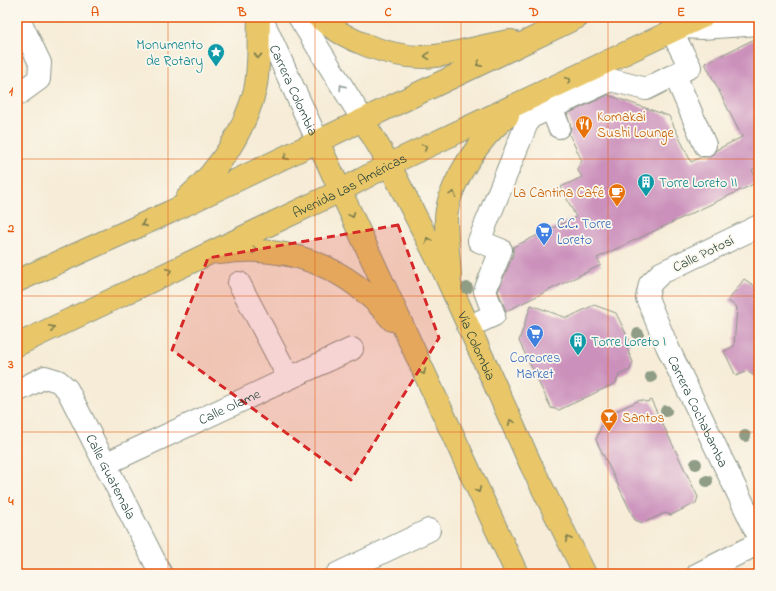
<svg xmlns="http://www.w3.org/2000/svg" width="776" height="591" font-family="'Indie Flower',sans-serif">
	<rect width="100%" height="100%" fill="#fbf7ec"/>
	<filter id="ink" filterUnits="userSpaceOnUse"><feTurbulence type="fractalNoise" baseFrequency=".025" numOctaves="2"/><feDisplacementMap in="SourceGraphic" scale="8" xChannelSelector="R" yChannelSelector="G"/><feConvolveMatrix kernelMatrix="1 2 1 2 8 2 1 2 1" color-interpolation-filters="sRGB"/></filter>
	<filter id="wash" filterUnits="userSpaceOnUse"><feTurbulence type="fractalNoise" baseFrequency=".012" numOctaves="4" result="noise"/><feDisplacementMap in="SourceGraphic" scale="16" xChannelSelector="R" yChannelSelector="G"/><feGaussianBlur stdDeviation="0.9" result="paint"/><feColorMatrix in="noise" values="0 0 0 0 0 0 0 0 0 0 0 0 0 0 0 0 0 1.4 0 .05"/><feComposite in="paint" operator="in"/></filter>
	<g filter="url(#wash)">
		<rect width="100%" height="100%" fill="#f6ecd7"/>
		<g id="blocks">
			<g fill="#cb90bb">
				<polygon points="759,37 759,171 757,167 752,170 758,182 597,258 601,265 506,311 498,291 513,255 513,247 576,217 561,187 582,177 577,169 582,161 569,134 571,128 567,114 608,95 669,116 691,162 701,157 710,157 716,150 742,137 705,63"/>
				<polygon points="744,279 759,289 759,379 747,371 736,376 724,351 734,346 737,307 728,301"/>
				<polygon points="531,305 567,318 594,305 616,313 630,342 627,349 633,362 630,370 619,375 616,383 559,410 551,408 519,341"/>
				<polygon points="640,400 647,402 651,400 698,497 696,503 671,515 665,513 643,523 635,520 596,440 605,416"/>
			</g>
		</g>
	</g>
	<g filter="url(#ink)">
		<use href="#blocks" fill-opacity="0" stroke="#8a9486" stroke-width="1"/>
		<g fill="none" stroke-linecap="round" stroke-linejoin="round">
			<g stroke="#8a9486" stroke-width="24">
				<g id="minor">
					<path id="s1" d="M 261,17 L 318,142"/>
					<polyline points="299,17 363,120"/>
					<polyline points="682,27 702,28 759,24"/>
					<polyline points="675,75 705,145"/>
					<polyline points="17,95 39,79 40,63 18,17"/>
					<polyline points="551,107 559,127"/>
					<path id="s2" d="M 759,226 L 661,273 L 650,284 L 647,298 L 667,346 L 759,537"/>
					<polyline points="239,283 289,378"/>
					<polyline points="468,327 494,315 485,291 501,250 479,241 529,118 611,80 646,89 690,67 672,32"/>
					<path id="s3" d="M 17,391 L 45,377 L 58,381 L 67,389 L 161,574"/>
					<path id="s4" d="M 105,464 L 352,349"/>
					<polyline points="337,574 429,530"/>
					<polyline points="698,574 759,543"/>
				</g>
			</g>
			<g stroke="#8a9486" stroke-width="24">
				<g id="major">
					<path d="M 318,17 C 344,40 389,57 423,57 C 452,56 482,45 511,41"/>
					<path id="s5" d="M 363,120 L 389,164 L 444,272 L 531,465 L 585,574"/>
					<polyline points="318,142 517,574"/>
					<path d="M 187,198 C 219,170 244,132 255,90 C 260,67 258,41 259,17"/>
					<path d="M 219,253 C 288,243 348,266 392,320"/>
					<path d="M 450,277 C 449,258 446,238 446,218 C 448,184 481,136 508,116"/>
					<polyline points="17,281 170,212 578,17"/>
					<path id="s6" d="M 17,345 L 340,191 L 392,163 L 702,17"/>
				</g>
			</g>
			<use href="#minor" stroke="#fff" stroke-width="22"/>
			<use href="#major" stroke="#e9c769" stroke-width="22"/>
		</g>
		<g fill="#8f9d87">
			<circle cx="467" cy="288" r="6"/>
			<circle cx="638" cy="334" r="6"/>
			<circle cx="651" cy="377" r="6"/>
			<circle cx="666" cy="411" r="6"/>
			<circle cx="745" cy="436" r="6"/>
			<circle cx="696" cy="464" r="6"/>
			<circle cx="707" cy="481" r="6"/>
		</g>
		<defs><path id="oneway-chevron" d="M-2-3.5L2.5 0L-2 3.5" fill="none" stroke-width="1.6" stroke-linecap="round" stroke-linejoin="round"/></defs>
		<g stroke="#7a7b4c">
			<use href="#oneway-chevron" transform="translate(258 56) rotate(92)"/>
			<use href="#oneway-chevron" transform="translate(427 56) rotate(175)"/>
			<use href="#oneway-chevron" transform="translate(479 64) rotate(154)"/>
			<use href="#oneway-chevron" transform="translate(568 80) rotate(-25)"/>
			<use href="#oneway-chevron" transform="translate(425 147) rotate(-25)"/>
			<use href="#oneway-chevron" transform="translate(286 157) rotate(154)"/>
			<use href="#oneway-chevron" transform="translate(453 194) rotate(-70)"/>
			<use href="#oneway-chevron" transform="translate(352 215) rotate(66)"/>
			<use href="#oneway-chevron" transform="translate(144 224) rotate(156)"/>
			<use href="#oneway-chevron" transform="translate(428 240) rotate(-117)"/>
			<use href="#oneway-chevron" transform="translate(255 250) rotate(2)"/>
			<use href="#oneway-chevron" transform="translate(169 271) rotate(-26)"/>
			<use href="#oneway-chevron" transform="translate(52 328) rotate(-26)"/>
			<use href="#oneway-chevron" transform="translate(423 372) rotate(65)"/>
			<use href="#oneway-chevron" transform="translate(511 422) rotate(-114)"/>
			<use href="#oneway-chevron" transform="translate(478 490) rotate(65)"/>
			<use href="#oneway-chevron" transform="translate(568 539) rotate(-116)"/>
		</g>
		<use stroke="#8f9e9a" href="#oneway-chevron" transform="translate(342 87) rotate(-122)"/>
	</g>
	<path fill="#d62828" fill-opacity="0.2" stroke="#d62828" stroke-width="3" stroke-dasharray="8 5" stroke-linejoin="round" d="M 398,225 L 439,338 L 351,480 L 172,350 L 208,258 Z"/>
	<path fill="none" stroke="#e8590c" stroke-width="1" stroke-opacity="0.55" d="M 168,17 L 168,574M 315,17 L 315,574M 461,17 L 461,574M 608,17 L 608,574M 17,159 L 759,159M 17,296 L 759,296M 17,432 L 759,432"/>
	<defs>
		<g id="sight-pin" transform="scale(0.9)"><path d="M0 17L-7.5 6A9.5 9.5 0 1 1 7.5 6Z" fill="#0f9aa8" stroke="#fbf7ec"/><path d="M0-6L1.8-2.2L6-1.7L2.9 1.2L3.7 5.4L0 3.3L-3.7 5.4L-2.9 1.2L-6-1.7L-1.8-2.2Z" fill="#fff"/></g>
		<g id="restaurant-pin" transform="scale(0.9)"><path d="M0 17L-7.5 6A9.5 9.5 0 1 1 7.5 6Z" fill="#e8710a" stroke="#fbf7ec"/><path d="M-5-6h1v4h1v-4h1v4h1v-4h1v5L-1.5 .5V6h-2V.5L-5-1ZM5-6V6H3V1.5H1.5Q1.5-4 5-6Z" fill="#fff"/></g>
		<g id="building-pin" transform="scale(0.9)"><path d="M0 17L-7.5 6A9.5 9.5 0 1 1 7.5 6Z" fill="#0f9aa8" stroke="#fbf7ec"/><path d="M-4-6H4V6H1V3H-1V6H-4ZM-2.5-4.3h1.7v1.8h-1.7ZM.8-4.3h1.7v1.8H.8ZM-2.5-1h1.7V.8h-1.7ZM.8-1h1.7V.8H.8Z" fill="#fff"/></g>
		<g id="cafe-pin" transform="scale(0.9)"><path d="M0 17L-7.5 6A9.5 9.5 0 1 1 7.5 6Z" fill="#e8710a" stroke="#fbf7ec"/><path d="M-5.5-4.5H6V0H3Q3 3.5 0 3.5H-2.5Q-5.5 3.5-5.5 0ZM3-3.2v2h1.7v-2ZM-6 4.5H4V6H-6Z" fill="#fff"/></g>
		<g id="supermarket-pin" transform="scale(0.9)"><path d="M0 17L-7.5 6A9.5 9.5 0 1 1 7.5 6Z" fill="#3f7fe0" stroke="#fbf7ec"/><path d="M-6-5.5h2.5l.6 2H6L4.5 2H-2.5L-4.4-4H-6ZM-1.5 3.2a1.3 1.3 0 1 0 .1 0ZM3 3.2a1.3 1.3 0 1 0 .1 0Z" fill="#fff"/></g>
		<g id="bar-pin" transform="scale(0.9)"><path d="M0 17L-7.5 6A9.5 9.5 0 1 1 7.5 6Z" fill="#e8710a" stroke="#fbf7ec"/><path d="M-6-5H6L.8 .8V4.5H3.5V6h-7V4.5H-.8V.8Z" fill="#fff"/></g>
	</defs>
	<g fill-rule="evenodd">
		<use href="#sight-pin" x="216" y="52"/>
		<use href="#restaurant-pin" x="584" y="124"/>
		<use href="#building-pin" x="646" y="182"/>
		<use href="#cafe-pin" x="617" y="192"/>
		<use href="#supermarket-pin" x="544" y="231"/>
		<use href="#supermarket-pin" x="535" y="333"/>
		<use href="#building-pin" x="578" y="341"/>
		<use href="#bar-pin" x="609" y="417"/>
	</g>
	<g text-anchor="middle" stroke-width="3.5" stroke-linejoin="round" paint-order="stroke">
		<g font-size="14" fill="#0d838f" stroke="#fbf7ec" text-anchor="start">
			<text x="203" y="49" text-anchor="end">Monumento<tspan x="203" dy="16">de Rotary</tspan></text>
			<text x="659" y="187">Torre Loreto II</text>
			<text x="591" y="346">Torre Loreto I</text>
		</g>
		<g font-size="14" fill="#1f3d34" stroke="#fbf7ec">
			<text dy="5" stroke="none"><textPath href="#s1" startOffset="80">Carrera Colombia</textPath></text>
			<text dy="5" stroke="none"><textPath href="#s6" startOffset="369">Avenida Las Américas</textPath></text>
			<text transform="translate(703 253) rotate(-26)" y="5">Calle Potosí</text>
			<text dy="5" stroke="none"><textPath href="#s5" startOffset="253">Vía Colombia</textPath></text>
			<text dy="5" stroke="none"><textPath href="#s4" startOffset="137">Calle Olame</textPath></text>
			<text dy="5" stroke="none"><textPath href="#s2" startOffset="263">Carrera Cochabamba</textPath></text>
			<text dy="5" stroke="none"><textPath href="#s3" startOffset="155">Calle Guatemala</textPath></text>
		</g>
		<g font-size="14" fill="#c56008" stroke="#fbf7ec" text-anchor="start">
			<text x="597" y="121">Komakai<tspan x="597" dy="16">Sushi Lounge</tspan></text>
			<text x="604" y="197" text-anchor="end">La Cantina Café</text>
			<text x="622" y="422">Santos</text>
		</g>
		<g font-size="14" fill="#366cbe" stroke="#fbf7ec" text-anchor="start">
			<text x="557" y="228">C.C. Torre<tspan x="557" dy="16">Loreto</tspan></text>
			<text x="535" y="362" text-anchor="middle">Corcores<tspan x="535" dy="16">Market</tspan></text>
		</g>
	</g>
	<rect width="776" height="591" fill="none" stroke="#fbf7ec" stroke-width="44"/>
	<rect x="22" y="22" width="732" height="547" fill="none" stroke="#e8590c" stroke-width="1.5"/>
	<g font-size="13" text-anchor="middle" font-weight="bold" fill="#e8590c">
		<text x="95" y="16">A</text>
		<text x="242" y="16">B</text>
		<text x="388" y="16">C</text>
		<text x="534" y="16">D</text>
		<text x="681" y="16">E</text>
		<text x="11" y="95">1</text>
		<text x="11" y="232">2</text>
		<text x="11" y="368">3</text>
		<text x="11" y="505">4</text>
	</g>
</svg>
